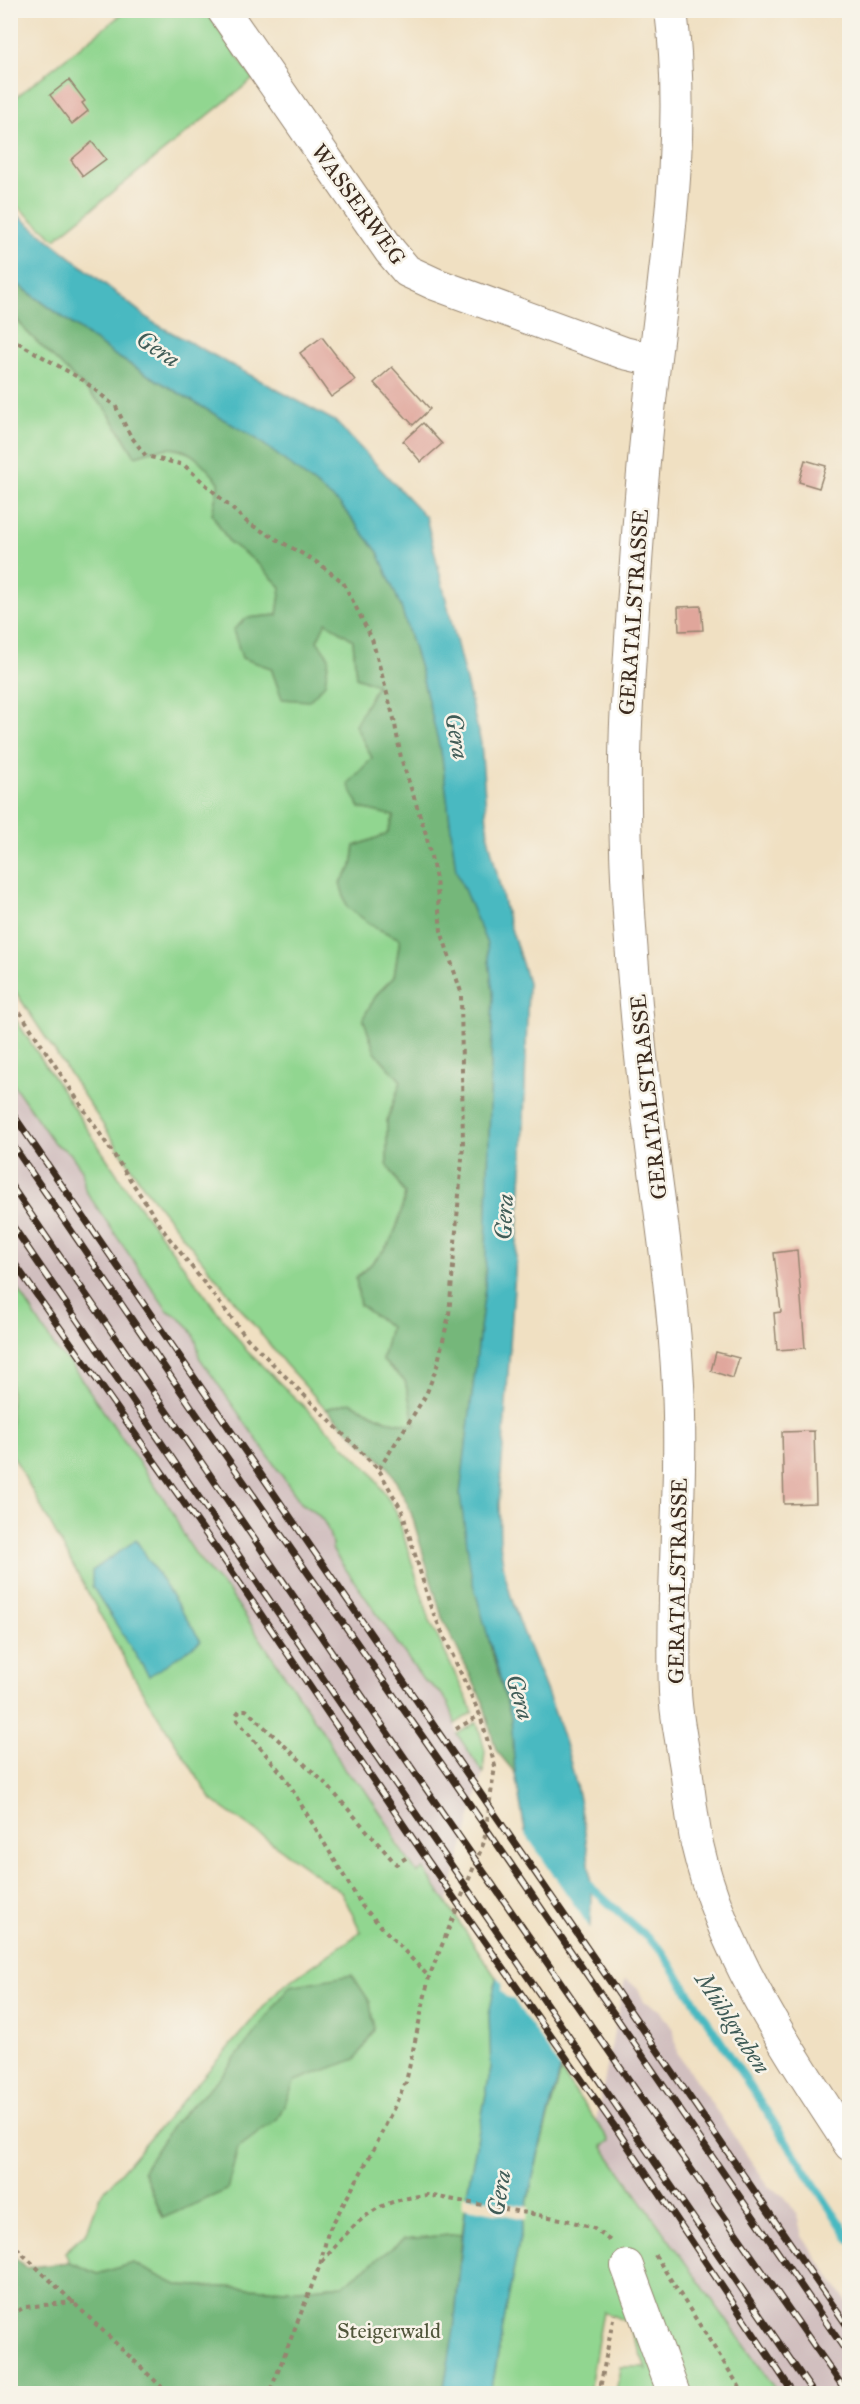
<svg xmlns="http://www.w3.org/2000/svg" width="860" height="2404" font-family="'IM FELL Great Primer',serif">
	<rect width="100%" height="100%" fill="#f7f3e8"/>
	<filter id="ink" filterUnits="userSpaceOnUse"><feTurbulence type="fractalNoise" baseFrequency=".0167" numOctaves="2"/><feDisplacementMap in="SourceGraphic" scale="12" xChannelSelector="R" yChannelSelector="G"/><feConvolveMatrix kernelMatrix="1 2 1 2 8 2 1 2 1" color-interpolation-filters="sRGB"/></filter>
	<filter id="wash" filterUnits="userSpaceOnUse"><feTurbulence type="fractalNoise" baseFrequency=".008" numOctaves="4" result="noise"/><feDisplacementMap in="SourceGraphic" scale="24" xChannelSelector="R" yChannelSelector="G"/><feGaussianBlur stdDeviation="1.35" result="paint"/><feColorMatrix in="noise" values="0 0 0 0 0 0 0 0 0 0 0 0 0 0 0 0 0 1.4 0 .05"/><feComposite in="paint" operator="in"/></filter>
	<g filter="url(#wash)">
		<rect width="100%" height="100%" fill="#f0e0c2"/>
		<g fill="#d1bfbf">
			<polygon points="10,1081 54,1143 70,1153 82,1170 85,1190 167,1310 184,1319 197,1338 200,1357 301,1503 319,1513 330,1531 333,1551 423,1680 440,1690 453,1709 457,1734 483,1773 447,1905 424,1869 417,1874 363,1787 345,1771 327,1738 229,1592 215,1579 179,1529 173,1512 71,1364 58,1352 11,1276"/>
			<polygon points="625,1979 637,1987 644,2001 660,2010 674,2031 677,2053 768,2186 785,2197 797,2215 802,2236 849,2305 849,2393 774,2393 773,2385 602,2145 596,2121"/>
		</g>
		<g fill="#91d690" stroke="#668057" stroke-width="1.5">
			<polygon points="126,11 206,11 253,79 55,239 11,201 11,101"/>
			<path d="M 10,312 L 26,331 L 106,409 L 135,456 L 166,446 L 195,455 L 219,482 L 212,514 L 229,542 L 255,561 L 281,587 L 277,615 L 248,618 L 242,658 L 271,668 L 282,699 L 326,622 L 353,640 L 356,677 L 377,685 L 355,725 L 372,758 L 394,816 L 387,834 L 355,846 L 352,867 L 376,928 L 400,938 L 394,977 L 377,994 L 375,1052 L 401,1081 L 387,1121 L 387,1164 L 405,1194 C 397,1237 389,1249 356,1278 L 360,1305 L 390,1327 L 382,1360 L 405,1381 L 416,1426 L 385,1420 L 350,1402 L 326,1409 L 285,1364 L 146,1190 L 11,985 Z"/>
			<path d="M 10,1011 L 130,1194 L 247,1351 L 371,1472 L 396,1511 L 430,1621 L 473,1712 L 455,1724 C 451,1702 442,1691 423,1680 L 333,1551 C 329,1525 324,1516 301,1503 L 199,1357 C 197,1333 188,1322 167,1310 L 85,1190 L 82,1170 L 70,1153 L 54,1143 L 11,1081 Z"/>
			<path d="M 10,1276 L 58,1352 L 71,1364 L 173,1512 C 184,1541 205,1570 229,1592 L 327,1738 L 345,1771 L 363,1787 L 393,1832 L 396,1843 L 417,1873 L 424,1869 L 497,1979 L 489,2015 L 491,2068 L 467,2193 L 462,2234 L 404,2239 L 343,2285 L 289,2290 L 176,2285 L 133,2263 L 98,2274 L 69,2262 L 65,2252 L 87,2232 L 100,2196 L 279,1989 L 361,1932 L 342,1893 L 212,1800 L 142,1691 L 11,1452 Z"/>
			<polygon points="477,1722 485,1751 483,1773 457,1734"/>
			<path d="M 561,2072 L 610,2141 L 602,2146 L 773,2385 L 774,2393 L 616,2393 L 620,2367 L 645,2367 L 647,2370 L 627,2322 L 603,2311 L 589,2393 L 491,2394 C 510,2285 529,2178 561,2072 Z"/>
		</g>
		<g fill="#74b77a" stroke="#58704c" stroke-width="1.5">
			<path d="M 10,279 L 116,356 L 257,439 L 340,504 L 378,552 L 401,607 L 421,672 L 442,757 L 456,870 L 487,944 L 493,992 L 485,1288 L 460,1495 L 492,1654 L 511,1717 L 515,1773 L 496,1750 L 483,1702 L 442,1617 L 410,1509 L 389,1468 L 326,1409 L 350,1402 L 385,1420 L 415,1425 L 405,1381 L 382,1360 L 390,1327 L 360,1305 L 356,1278 C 389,1249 397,1238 405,1194 L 387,1164 L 387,1121 L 401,1081 L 375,1052 L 363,1018 L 377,994 L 394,977 L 400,939 L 376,928 L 347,907 L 340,883 L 352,867 L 355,846 L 387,834 L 394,816 L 360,808 L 348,784 L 372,758 L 355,725 L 377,685 L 356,677 L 353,640 L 326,622 L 317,641 L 329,657 L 325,684 L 309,701 L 282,699 L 271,668 L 242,658 L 233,630 L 247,618 L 277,615 L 281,587 L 255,561 L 229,542 L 212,514 L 219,482 C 188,447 182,441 135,456 L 106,409 L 26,331 L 11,312 Z"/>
			<polygon points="352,1975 370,2002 374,2030 356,2059 295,2081 278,2118 238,2148 227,2190 163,2218 143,2170 174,2123 224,2073 290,1986"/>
			<polygon points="462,2234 454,2330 443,2393 11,2393 10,2253 26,2268 69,2262 98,2274 133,2263 177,2285 289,2290 343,2285 404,2239"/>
		</g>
		<g fill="#4ab9c1" stroke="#427270" stroke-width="1.5">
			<path d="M 10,209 L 154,323 L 335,421 L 426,517 L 481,743 L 488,836 L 507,916 L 528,982 L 523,1156 L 499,1505 C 500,1520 499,1536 501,1551 C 509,1612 540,1667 559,1725 C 574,1769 584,1817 589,1863 C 600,1958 563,2052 541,2142 C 521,2225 506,2309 491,2393 L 443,2393 L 454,2330 L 467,2193 L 491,2068 L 489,2015 L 525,1831 L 515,1773 L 511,1717 L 472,1580 L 460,1495 L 485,1288 L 493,992 L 487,944 L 456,870 L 442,757 L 421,672 L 401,607 L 378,552 L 340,504 L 257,439 L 116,356 L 11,279 Z"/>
			<polygon points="136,1540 201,1641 149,1676 92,1586 92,1571"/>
		</g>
		<g fill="#f0e0c2">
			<polygon points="522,1829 592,1931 589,1957 564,2074 513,1999 506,1997 501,1991 502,1984 495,1974"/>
			<polygon points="463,2195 529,2207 526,2219 462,2207"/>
		</g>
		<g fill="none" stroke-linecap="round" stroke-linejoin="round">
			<polyline stroke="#4ab9c1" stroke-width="8" points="584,1881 661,1950 850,2239"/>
		</g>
		<g id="blocks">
			<g fill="#e0a69b">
				<polygon points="69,80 85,101 82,103 88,111 72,124 50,95"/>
				<polygon points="92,142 106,159 83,176 71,160"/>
				<polygon points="322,337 355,380 331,397 300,353"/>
				<polygon points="392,367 430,409 413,425 374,383"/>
				<polygon points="423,423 442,444 421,462 403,441"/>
				<polygon points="805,460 826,466 819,488 799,482"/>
				<polygon points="701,606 703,630 679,631 678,607"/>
				<polygon points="797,1250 805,1348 777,1350 774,1313 781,1312 774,1253"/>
				<polygon points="716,1352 739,1358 733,1378 711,1371"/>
				<polygon points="814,1431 816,1503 784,1504 782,1432"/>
			</g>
		</g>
	</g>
	<g filter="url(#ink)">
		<use href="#blocks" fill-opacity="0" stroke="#968570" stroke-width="1.5"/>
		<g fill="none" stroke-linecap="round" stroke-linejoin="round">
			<g stroke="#968570" stroke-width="34">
				<g id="minor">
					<polyline points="223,10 390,251 407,271 435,284 624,353 654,360"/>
					<path d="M 671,10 C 687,139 665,265 651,392 C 640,490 634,589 628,687 C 620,803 628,921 639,1037 C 650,1153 672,1269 678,1385 C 683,1488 671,1590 675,1692 C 676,1717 682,1743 686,1768 C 689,1793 692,1819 697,1844 C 722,1953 789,2052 850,2145"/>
					<polyline points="627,2266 674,2394"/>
				</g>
			</g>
			<g stroke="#968570" stroke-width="4" stroke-dasharray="4.5 4.5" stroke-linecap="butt">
				<polyline points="10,338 83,380 116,407 130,435 146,456 184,465 248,523 315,561 343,582 372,639 394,719 401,758 426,834 436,879 441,931 461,992 463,1146 449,1315 437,1366 426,1395 379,1469"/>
				<polyline points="10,997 166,1234 247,1338 379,1470 402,1511 431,1608 480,1715 495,1766 484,1842 429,1977 406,2082 376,2145 328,2232 320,2265 269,2394"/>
				<polyline points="456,1729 480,1715"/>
				<polyline points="406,1858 396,1864 327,1785 246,1710 240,1710 236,1715 237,1720 284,1776 362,1906 429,1977"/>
				<polyline points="10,2242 169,2394"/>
				<polyline points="655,2255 744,2394"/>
				<path d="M 322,2262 C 356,2221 372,2201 427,2195 L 566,2220 L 593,2228 L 612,2242"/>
				<polyline points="10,2315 25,2307 75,2302"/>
				<polyline points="599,2394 614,2314"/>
			</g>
			<use href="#minor" stroke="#fff" stroke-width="32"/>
			<g stroke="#3b2a1e" stroke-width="7">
				<g id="rail">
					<polyline points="10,1110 850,2330"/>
					<polyline points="10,1141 195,1412 453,1780 850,2357"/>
					<polyline points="10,1184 442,1812 848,2394"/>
					<polyline points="10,1222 814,2394"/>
					<polyline points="10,1257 220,1554 428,1861 617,2130 794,2394"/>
				</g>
			</g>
			<use href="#rail" stroke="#f7f3e8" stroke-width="4.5" stroke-dasharray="14" stroke-linecap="butt"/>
		</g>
	</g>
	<g text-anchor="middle" stroke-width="5" stroke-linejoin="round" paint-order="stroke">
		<g font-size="22" fill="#3b2a1e" stroke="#f7f3e8">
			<text transform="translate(359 204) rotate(54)" y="8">WASSERWEG</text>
			<text transform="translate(633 612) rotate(-86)" y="8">GERATALSTRASSE</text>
			<text transform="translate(648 1097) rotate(-96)" y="8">GERATALSTRASSE</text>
			<text transform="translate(677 1581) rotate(-89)" y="8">GERATALSTRASSE</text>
		</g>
		<g font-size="22" fill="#50553a" stroke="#f7f3e8">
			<text x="389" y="2338">Steigerwald</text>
		</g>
		<g font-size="24" font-style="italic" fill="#405c57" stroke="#f7f3e8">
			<text transform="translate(158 349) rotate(33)" y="8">Gera</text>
			<text transform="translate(457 736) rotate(79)" y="8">Gera</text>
			<text transform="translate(504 1217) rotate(-88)" y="8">Gera</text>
			<text transform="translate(520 1697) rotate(73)" y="8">Gera</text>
			<text transform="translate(733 2023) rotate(57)" y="8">Mühlgraben</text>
			<text transform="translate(499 2193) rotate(-81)" y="8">Gera</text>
		</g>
	</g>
	<rect width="860" height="2404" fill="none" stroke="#f7f3e8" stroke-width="36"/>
</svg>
